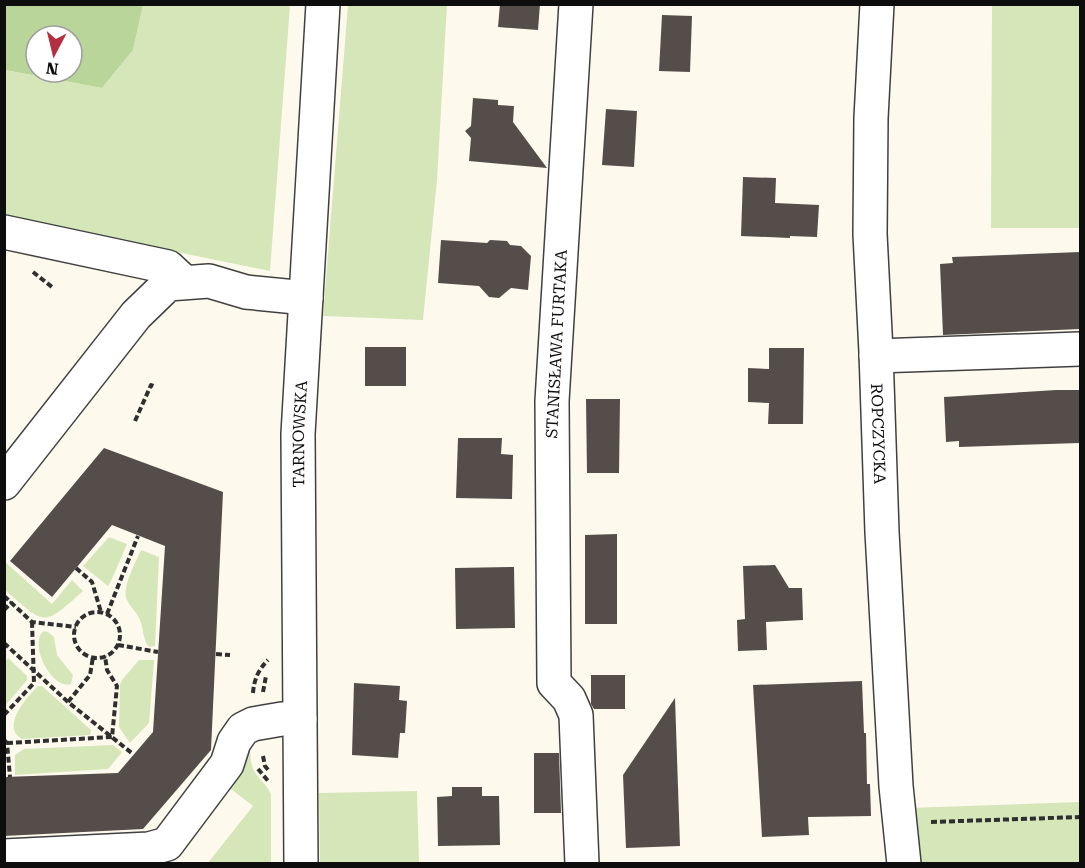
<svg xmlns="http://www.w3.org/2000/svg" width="1085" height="868" font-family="'Roboto Serif',serif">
	<rect width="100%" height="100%" fill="#fef9ed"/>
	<g fill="#d5e6b9">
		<polygon points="143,5 290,5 270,271 5,217 4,70 102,88 133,50"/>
		<polygon points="348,5 447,5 437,180 423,320 323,316"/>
		<polygon points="992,5 1080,5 1080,228 991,228"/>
		<polygon points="109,537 127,544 111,581 108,586 83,566"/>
		<path d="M 141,550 L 159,557 L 155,646 L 149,647 C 142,639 144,629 140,620 C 137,612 130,607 127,600 C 121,588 136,562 141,550 Z"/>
		<path d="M 5,562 L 52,604 L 72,580 L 83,591 C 42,628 46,625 5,590 Z"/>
		<path d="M 44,631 L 48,632 L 54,637 L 57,655 L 73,675 L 71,684 C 51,690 28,642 44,631 Z"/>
		<polygon points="8,658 27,676 27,680 5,706 5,662"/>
		<polygon points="139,660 154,660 149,723 130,743 119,727 120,685 122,680"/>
		<path d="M 38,686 L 42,686 L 91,730 L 90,735 L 22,739 C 0,727 27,697 38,686 Z"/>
		<path d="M 250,744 C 250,754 250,765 256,774 C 261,782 268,785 271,795 L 271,863 L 207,864 L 253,806 L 227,786 Z"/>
		<polygon points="113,745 122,752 108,769 15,775 15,755 24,749"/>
		<polygon points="417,791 419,863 320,863 319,793"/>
		<polygon points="1080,802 1080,863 915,863 908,808"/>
	</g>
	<path fill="#bad59a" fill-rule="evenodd" d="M 4,5 L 5,4 L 143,5 L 133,50 L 102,88 L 5,70 ZM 36,36 L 72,36 L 72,72 L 36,72 Z"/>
	<g fill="#544d4a">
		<polygon points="500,4 540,4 538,30 498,27"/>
		<polygon points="662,15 692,16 690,72 659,71"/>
		<polygon points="473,98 498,100 498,105 514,106 513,122 547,168 469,161 471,138 465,131 471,126"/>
		<polygon points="606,109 637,111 634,167 602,165"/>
		<polygon points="743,177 776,178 775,203 819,205 817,237 790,236 790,238 741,236"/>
		<polygon points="441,240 487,243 490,240 507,241 510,245 521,246 531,256 528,290 511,288 499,298 489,297 479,286 438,283"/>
		<polygon points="1080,252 1080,329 943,335 940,264 953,263 952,257"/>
		<rect x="365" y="347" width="41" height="39"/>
		<polygon points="769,348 804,348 803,424 768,424 769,403 748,402 748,368 769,369"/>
		<polygon points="1056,390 1080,390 1080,443 959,447 959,441 946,442 944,397"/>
		<polygon points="586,399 620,399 619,473 587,473"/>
		<polygon points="458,438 502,438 501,454 513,455 512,499 456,498"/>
		<polygon points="104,448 223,492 211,750 143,829 4,836 4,777 118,773 153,732 165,546 112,525 52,597 10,561"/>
		<polygon points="617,534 617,624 585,624 585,535"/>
		<polygon points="775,565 789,588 802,588 803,620 766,622 767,650 738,651 737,620 745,619 743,566"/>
		<polygon points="514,567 515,628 456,629 455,568"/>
		<polygon points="591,675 625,675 625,709 594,709 591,704"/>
		<polygon points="862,681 864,733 866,733 867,784 870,784 871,816 808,817 809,835 762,837 753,685"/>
		<polygon points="354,683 400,686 399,700 407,701 405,733 400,733 398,758 352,755"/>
		<polygon points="675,698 680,846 626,848 623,775"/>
		<polygon points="534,753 559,753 561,813 534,813"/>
		<polygon points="452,787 482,787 482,796 499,796 500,845 438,846 437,797 452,796"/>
	</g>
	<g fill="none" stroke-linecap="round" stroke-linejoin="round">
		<g stroke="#404040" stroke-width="36">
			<g id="minor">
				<polyline points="576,4 552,401 554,683 569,699 576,715 582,864"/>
				<path id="s1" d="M 877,4 L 871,118 L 870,234 L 876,352 L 882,532 L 896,786 L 904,864"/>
				<polyline points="4,232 168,267 183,281"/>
				<polyline points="876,356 1080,349"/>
				<polyline points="4,483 136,315 168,284 209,281 246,292 306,298"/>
				<polyline points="4,856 149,849 167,844 227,764 234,742 243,729 253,724 282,719 300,719"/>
				<path id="s2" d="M 301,864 L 298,434 L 323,4"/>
			</g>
		</g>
		<g stroke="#2f2f2f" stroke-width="4" stroke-dasharray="6 3" stroke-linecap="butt">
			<polyline points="33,272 52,287"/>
			<polyline points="135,421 151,385 156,387"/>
			<polyline points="76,568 92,582 101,612"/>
			<polyline points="4,596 32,622 76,627"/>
			<polyline points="4,610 12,602"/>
			<circle cx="97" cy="635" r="23"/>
			<polyline points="107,614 138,536"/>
			<polyline points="4,643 68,702 133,754"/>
			<polyline points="118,645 158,652"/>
			<polyline points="216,654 230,655"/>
			<polyline points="263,692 266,676"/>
			<path d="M 253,693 C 254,680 258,670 268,660"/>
			<polyline points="68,702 90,675 93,657"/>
			<polyline points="4,715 34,683 32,622"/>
			<polyline points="4,740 7,743 10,777"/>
			<polyline points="7,743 112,737 117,686 107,670 105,656"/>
			<polyline points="263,756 265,766 269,771"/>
			<polyline points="258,769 269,782"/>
			<polyline points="931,822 1080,817"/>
		</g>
		<use href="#minor" stroke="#fff" stroke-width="33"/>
	</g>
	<g text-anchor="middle" stroke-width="6" stroke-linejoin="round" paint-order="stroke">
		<g font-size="16" fill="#0d0d0d" stroke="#fff">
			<text transform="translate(556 344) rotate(-87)" y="6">STANISŁAWA FURTAKA</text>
			<text dy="6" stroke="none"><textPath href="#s2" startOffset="430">TARNOWSKA</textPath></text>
			<text dy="6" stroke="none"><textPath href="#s1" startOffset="430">ROPCZYCKA</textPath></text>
		</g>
	</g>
	<rect width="1085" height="868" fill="none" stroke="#0d0d0d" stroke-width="12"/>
	<g transform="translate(54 54) rotate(187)"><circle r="28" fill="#ffffff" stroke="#9e9e9e" stroke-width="1.5"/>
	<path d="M0-4.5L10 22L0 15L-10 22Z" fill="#b32f41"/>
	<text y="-9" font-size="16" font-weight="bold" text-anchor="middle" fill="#0d0d0d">N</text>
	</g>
</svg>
